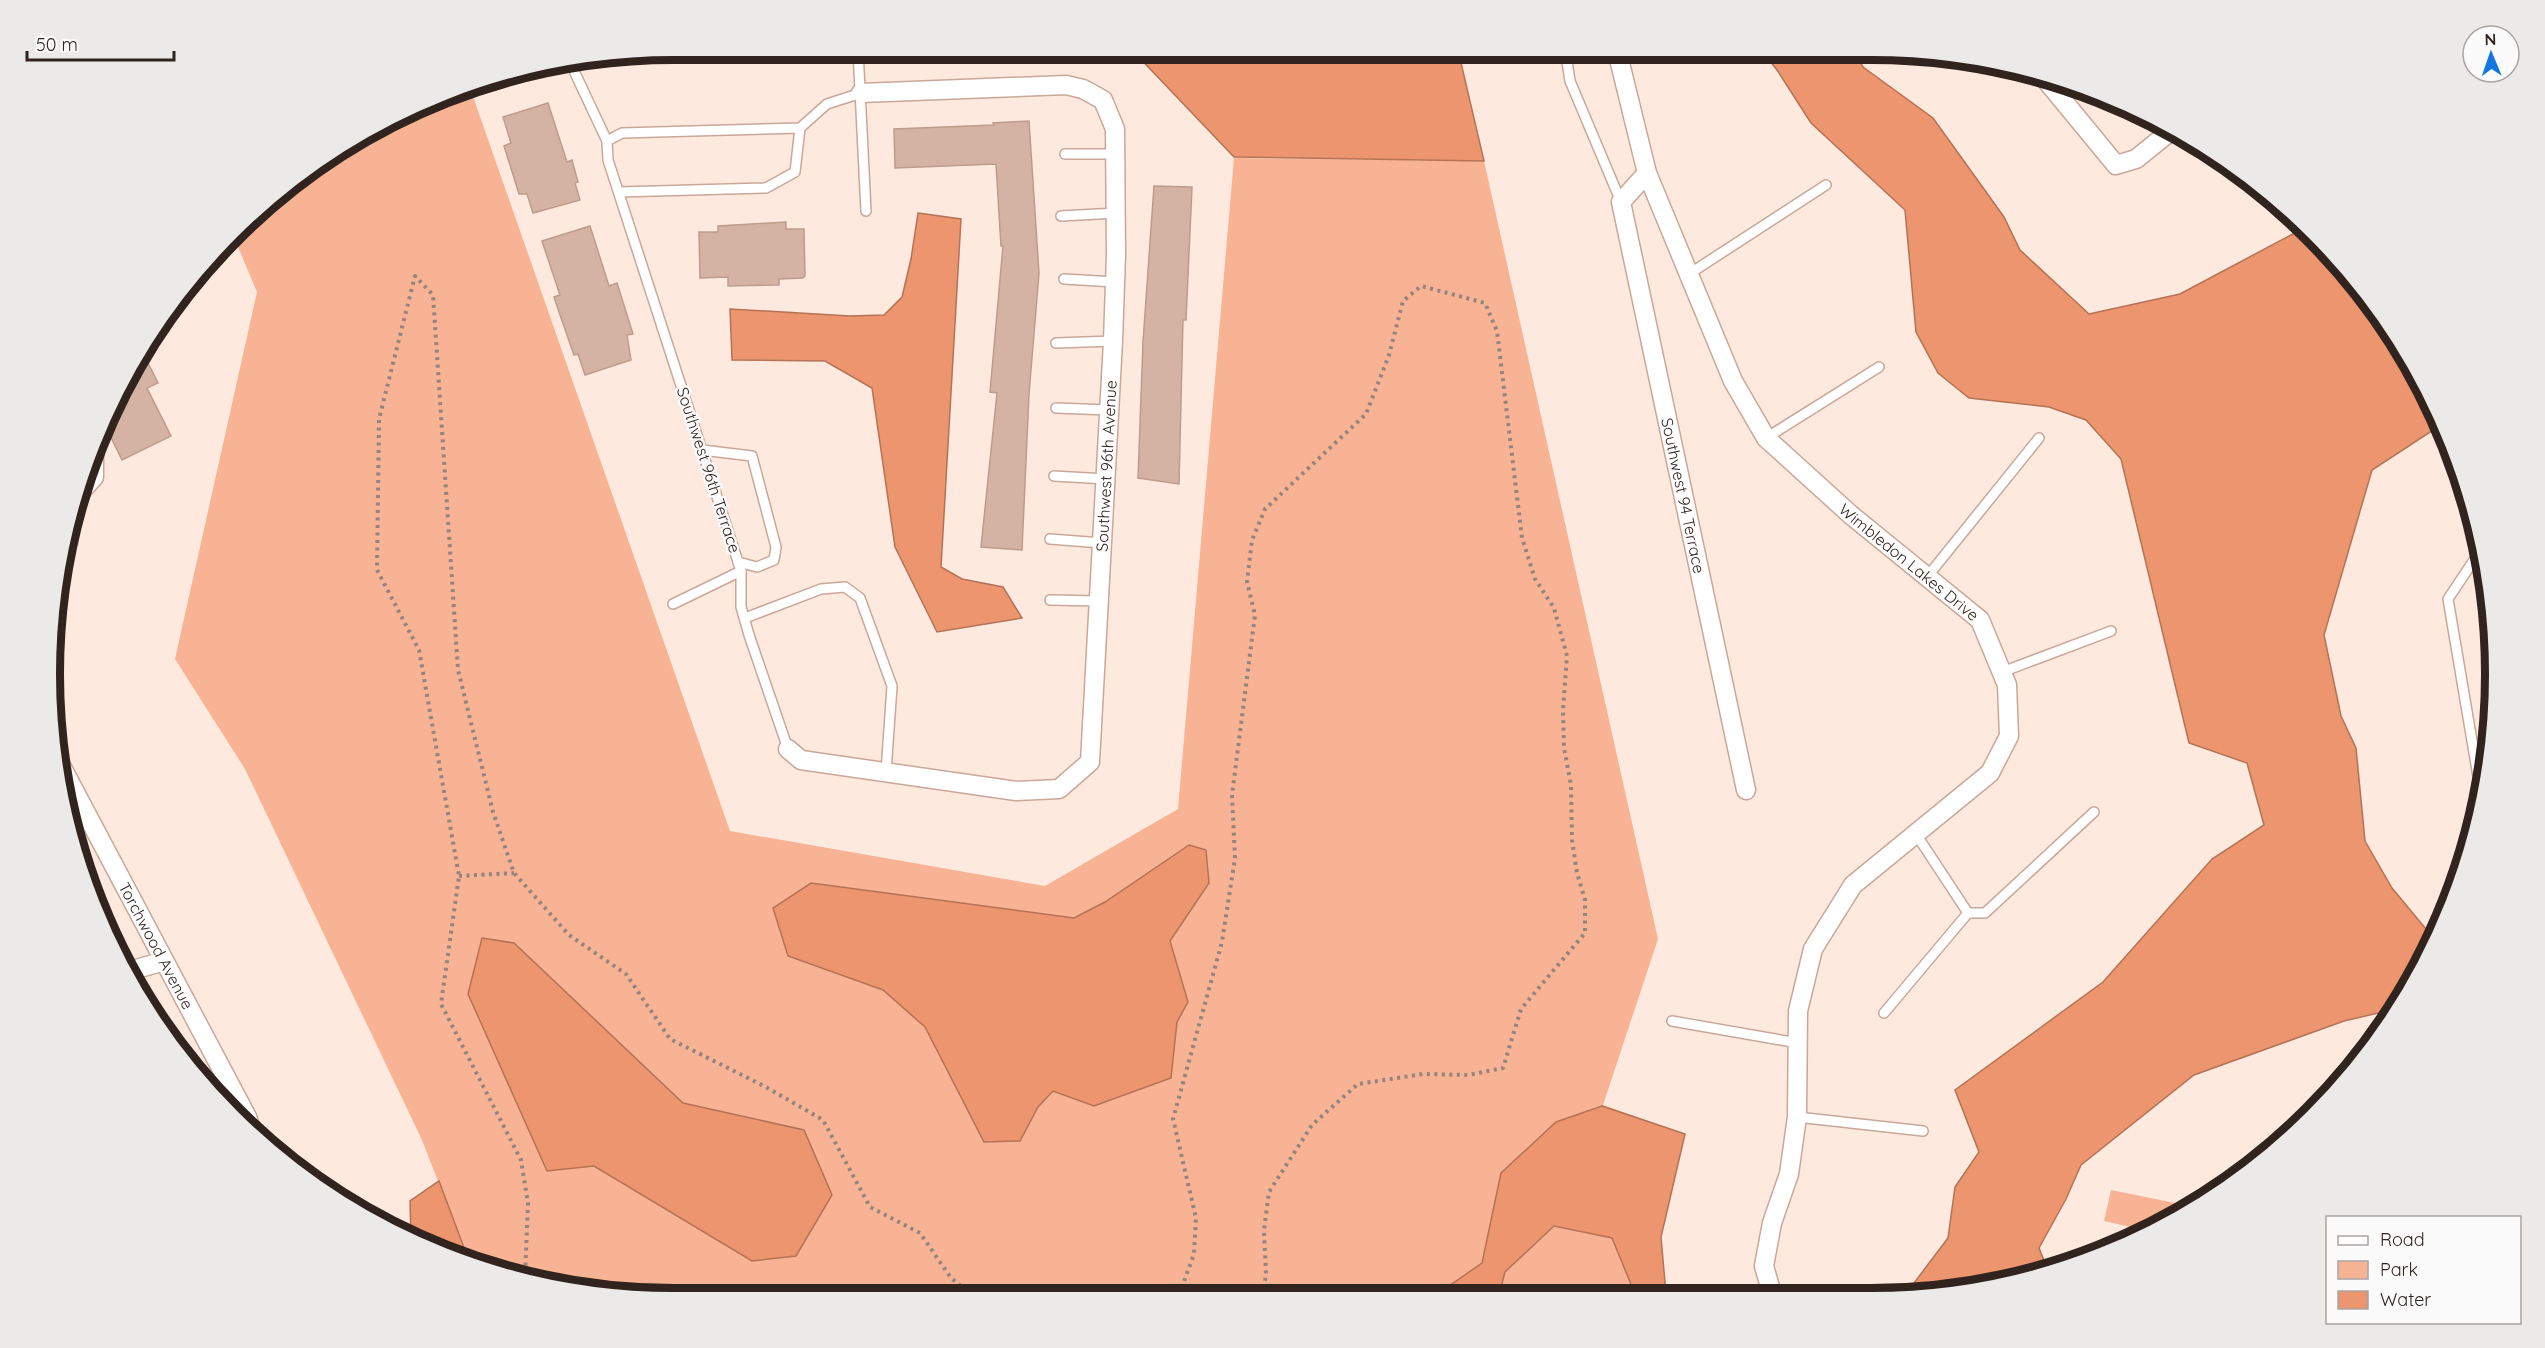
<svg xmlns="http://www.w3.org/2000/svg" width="2545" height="1348" font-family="Quicksand,sans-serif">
	<rect width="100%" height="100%" fill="#fee9df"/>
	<g fill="#f8b394">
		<polygon points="469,85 730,831 1045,886 1178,809 1234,158 1484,161 1658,939 1603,1105 1685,1134 1661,1237 1666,1294 634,1297 513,1277 469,1261 422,1140 245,769 175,659 257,292 233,235 294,179 362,133"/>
		<polygon points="2111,1190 2180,1204 2177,1215 2148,1231 2104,1221"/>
	</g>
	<g fill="#ec956e" stroke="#b47356" stroke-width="1.5">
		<polygon points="1132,50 1458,50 1484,161 1234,157"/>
		<polygon points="1762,51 1853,51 1863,67 1933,118 2004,217 2020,250 2089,314 2180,294 2304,228 2341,263 2412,362 2441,425 2372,470 2324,635 2341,716 2356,748 2365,841 2392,888 2435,940 2431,951 2391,1010 2344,1021 2194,1075 2081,1165 2066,1199 2039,1248 2047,1268 1953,1293 1918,1293 1914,1283 1948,1238 1955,1187 1979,1152 1955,1090 2103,982 2212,859 2264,825 2247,763 2189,743 2121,459 2086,420 2049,407 1969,398 1938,373 1916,332 1905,210 1811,123 1777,70"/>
		<polygon points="918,213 961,219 941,567 962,579 1003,587 1022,618 937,632 895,547 872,388 825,361 732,360 730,309 850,316 884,315 902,297 911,259"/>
		<polygon points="1189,845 1206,850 1209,883 1170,941 1188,1002 1177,1022 1171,1078 1094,1106 1053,1091 1038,1107 1020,1141 984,1142 925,1027 883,990 788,956 773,908 811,883 1074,918 1105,902"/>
		<polygon points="482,938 514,943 683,1103 804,1130 832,1195 796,1256 752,1261 594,1166 547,1171 468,994"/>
		<polygon points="1602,1106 1685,1134 1661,1237 1666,1294 1635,1294 1612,1238 1554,1226 1505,1272 1499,1295 1436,1295 1482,1263 1501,1173 1556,1122"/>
		<polygon points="439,1181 469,1261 411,1239 410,1201"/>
	</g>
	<g fill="#d5b3a4" stroke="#be9c8d" stroke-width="1.5">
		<polygon points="548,103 567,162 572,160 578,182 575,183 580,200 533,213 527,194 519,194 504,146 511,143 503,117"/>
		<polygon points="1029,121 1039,273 1029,394 1022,550 981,547 997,393 990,392 1003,246 1001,246 996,164 895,168 894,129 994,125 993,123"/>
		<polygon points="1154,186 1192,187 1186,320 1183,320 1179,484 1138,478 1143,342"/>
		<polygon points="786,222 786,229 804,229 805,276 803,278 779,279 779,285 728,286 728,277 700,278 699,232 718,232 718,226"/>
		<polygon points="590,226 609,286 617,283 633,334 627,335 631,360 585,375 578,354 574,355 559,312 554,297 560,295 542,241"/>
		<polygon points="142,351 158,383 147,388 171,436 122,460 104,423"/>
	</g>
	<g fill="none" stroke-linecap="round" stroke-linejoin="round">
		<g stroke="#c9a799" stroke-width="12">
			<g id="service">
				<polyline points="858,50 866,211"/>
				<polyline points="1566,55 1570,81 1621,202"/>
				<polyline points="575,73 607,141"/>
				<polyline points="1065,154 1115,154"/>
				<polyline points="619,192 766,188 795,172 800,128"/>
				<polyline points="1061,216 1116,213"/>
				<polyline points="1689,274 1826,185"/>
				<polyline points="1064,279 1115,282"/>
				<polyline points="1056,343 1113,341"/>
				<polyline points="1056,408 1109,410"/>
				<polyline points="1766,438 1879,367"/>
				<polyline points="702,450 752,456 776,547 774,560 757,567 738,562"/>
				<polyline points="1054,476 1106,479"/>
				<polyline points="1050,539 1102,543"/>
				<polyline points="2480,551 2448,599 2481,794"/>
				<polyline points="1927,577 2039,438"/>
				<polyline points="1050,600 1099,601"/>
				<polyline points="673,604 741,571"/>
				<polyline points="745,618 821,589 845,587 860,598 892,686 886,772"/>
				<polyline points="2002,672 2111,631"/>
				<polyline points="788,749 749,635 741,607 741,571 608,160 607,141 622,133 800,128 827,104 861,93"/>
				<polyline points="1916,834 1968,913 1985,913 2094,812"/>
				<polyline points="1884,1013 1968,913"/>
				<polyline points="1672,1021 1798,1043"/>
				<polyline points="1797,1117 1923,1131"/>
			</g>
		</g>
		<g stroke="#c9a799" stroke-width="21">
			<g id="minor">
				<path id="s1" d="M 1617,51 L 1647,173 L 1733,381 L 1766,438 L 1851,515 L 1980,620 L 2007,685 L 2009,736 L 1990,773 L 1853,885 L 1813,949 L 1798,1011 L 1797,1117 L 1789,1174 L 1772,1223 L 1764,1266 L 1772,1294"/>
				<polyline points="2041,74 2116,165 2136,159 2172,130"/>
				<path id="s2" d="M 1647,173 L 1621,202 L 1746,790"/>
				<polyline points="76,497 94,477 94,454 92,450"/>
				<path id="s3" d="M 788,749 L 801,760 L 1016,791 L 1059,789 L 1090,762 L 1113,341 L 1116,255 L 1115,129 L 1103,100 L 1083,89 L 1066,85 L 861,93"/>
				<path id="s4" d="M 58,760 L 247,1117 L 252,1133"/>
				<polyline points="126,972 164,961"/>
			</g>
		</g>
		<g stroke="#95847d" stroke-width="4" stroke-dasharray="3 4.5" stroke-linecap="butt">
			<polyline points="459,876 514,873"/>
			<polyline points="527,1280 525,1276 528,1203 521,1160 441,1004 459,876 419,650 377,570 379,419 415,276 433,295 458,670 493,812 514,873 569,935 626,974 670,1039 764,1086 823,1120 870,1207 920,1233 951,1278 967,1291 982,1296"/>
			<polyline points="1179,1295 1194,1254 1196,1218 1173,1119 1222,942 1235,858 1232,795 1255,615 1247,582 1252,540 1265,509 1366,414 1389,355 1403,301 1421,286 1485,303 1497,331 1522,538 1535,579 1554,608 1567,656 1563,710 1564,748 1571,785 1572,840 1577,873 1585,900 1585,933 1521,1009 1503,1068 1468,1075 1423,1074 1358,1084 1312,1125 1269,1192 1264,1230 1266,1274 1263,1295"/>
		</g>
		<use href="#service" stroke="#fff" stroke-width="9"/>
		<use href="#minor" stroke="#fff" stroke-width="18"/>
	</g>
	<g text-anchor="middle" stroke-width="5" stroke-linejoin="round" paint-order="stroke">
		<g font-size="16" fill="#31241f" stroke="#fbfbfb">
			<text dy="6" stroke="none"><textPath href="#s3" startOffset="615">Southwest 96th Avenue</textPath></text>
			<text transform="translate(709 470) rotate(72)" y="6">Southwest 96th Terrace</text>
			<text dy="6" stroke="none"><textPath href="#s2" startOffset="339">Southwest 94 Terrace</textPath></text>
			<text dy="6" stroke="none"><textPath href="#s1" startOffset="606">Wimbledon Lakes Drive</textPath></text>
			<text dy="6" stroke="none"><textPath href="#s4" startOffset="210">Torchwood Avenue</textPath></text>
		</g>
	</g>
	<path d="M0 0H2545V1348H0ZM674 60H1871A614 614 0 0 1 2485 674V674A614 614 0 0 1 1871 1288H674A614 614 0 0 1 60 674V674A614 614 0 0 1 674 60Z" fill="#ebeae9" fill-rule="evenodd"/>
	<path fill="none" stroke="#31241f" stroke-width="8" d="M674 60H1871A614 614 0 0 1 2485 674V674A614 614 0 0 1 1871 1288H674A614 614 0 0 1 60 674V674A614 614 0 0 1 674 60Z"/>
	<rect x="2326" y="1216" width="195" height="108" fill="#fbfbfb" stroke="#aaa5a3" stroke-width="1.5"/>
	<rect x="2338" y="1236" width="30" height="9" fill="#ffffff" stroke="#aaa5a3" stroke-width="1.5"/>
	<text x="2380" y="1246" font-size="18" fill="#31241f">Road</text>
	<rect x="2338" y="1261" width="30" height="18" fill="#f8b394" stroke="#aaa5a3" stroke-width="1.5"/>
	<text x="2380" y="1276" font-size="18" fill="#31241f">Park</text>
	<rect x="2338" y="1291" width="30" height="18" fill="#ec956e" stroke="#aaa5a3" stroke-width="1.5"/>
	<text x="2380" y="1306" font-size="18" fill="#31241f">Water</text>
	<g transform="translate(2491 54) rotate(358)"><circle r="28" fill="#fbfbfb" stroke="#aaa5a3" stroke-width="1.5"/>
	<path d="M0-4.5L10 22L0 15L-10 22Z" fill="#1477df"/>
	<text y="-9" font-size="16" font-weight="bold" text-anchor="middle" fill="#31241f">N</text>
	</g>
	<path d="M27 51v9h147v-9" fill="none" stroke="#31241f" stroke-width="3"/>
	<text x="36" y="51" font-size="18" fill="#31241f" stroke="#fbfbfb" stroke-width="4.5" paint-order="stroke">50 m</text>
</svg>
